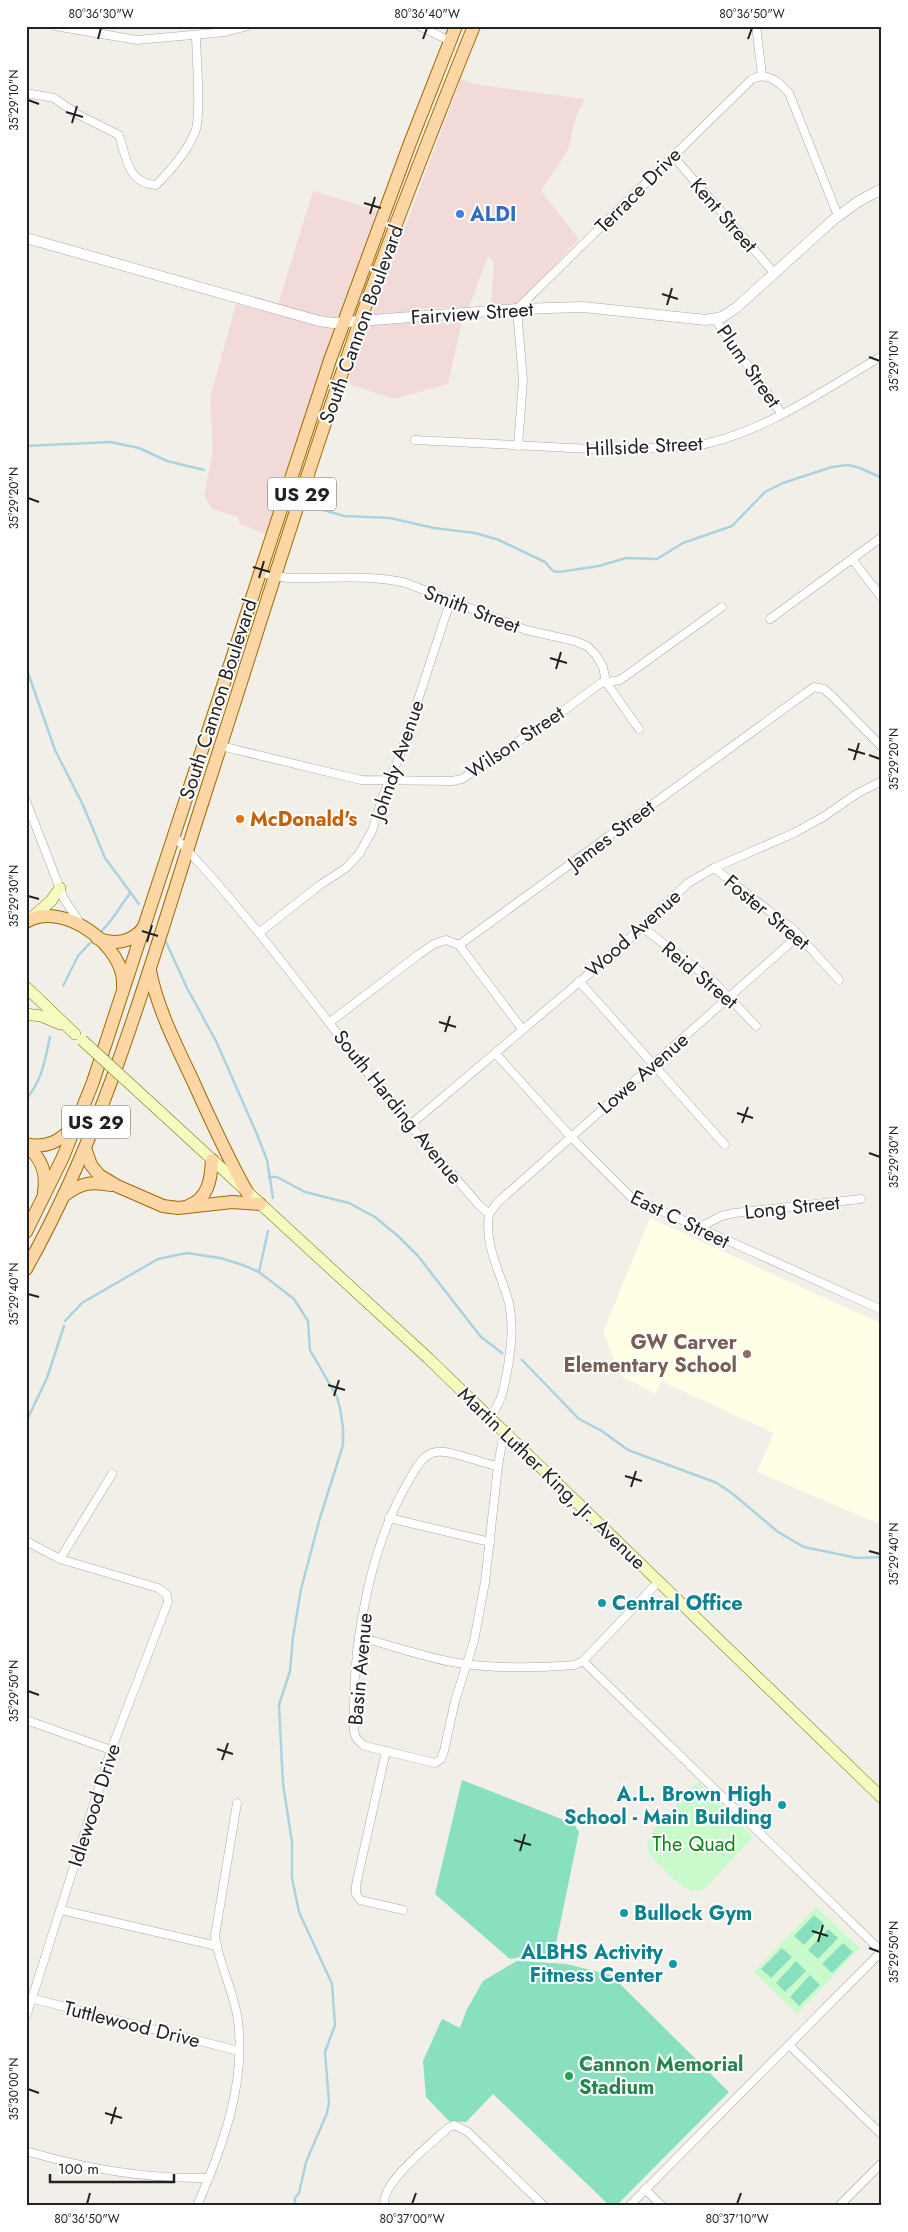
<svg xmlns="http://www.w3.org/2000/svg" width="908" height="2232" font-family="Jost,sans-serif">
	<rect width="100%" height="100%" fill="#f2efe9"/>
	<g fill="#f2dad9">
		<polygon points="461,79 473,84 585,99 575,119 568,150 541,191 579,239 518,304 491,305 494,262 488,256 469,307 418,309 419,325 462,321 448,384 394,399 346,383"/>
		<polygon points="313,191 378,211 302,423 266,534 240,524 238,517 212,509 204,496 213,451 210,398 236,304 275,314"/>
	</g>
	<polygon fill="#ffffe5" points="650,1218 882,1324 882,1525 757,1472 774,1433 661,1381 656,1394 621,1376 603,1332"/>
	<g fill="#c8facc">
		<polygon points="698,1782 753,1837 705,1888 698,1891 692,1891 684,1887 672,1878 650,1855 647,1845 653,1830"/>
		<polygon points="816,1907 860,1948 797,2014 754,1972"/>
	</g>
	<g fill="#88e0be">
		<polygon points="462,1780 574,1824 579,1832 553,1958 520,1957 510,1959 435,1894"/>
		<polygon points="814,1915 824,1924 804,1945 794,1936"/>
		<polygon points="828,1929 838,1938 818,1959 808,1950"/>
		<polygon points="843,1943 853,1952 832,1973 822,1964"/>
		<polygon points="782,1948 792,1957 771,1978 761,1969"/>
		<polygon points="517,1961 566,1964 611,1975 729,2092 616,2206 610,2206 493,2094 466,2122 449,2121 426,2097 423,2061 442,2019 460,2028 466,2011 483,1981"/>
		<polygon points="796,1961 806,1971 785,1992 776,1983"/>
		<polygon points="810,1975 820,1985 799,2006 790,1997"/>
	</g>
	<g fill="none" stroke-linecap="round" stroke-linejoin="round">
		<g stroke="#aad3df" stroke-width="2.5">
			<polyline points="26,446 110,442 139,448 167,461 204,470"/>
			<polyline points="309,506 344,516 390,518 434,528 475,533 499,540 545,562 553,571 559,572 599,566 626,558 657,559 683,543 732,526 765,492 783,483 832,467 848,465 860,468 882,478"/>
			<polyline points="26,667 55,750 83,805 105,858 139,904"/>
			<polyline points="101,932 112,919 130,893"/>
			<polyline points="166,942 187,988 216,1041 256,1132 267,1160 273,1198"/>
			<polyline points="63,986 78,956 90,943"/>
			<path d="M 26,1099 C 42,1081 45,1060 50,1037"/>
			<polyline points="269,1177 277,1177 305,1192 349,1203 375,1217 398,1236 418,1256 481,1337 502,1353"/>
			<polyline points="259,1272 268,1231"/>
			<polyline points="65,1321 82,1303 158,1259 187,1253 220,1258 243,1265 259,1272 294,1299 308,1321 310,1350 337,1397 340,1408 343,1428 343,1445 320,1518 301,1589 293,1637 290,1671 279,1705 283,1784 292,1842 292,1878 299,1912 332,1984 335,2025 325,2052 329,2102 327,2113 306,2162 299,2193 295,2198 295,2206"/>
			<polyline points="522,1360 579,1419 602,1431 628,1450 717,1483 733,1494 778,1532 804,1547 857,1558 882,1557"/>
			<polyline points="26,1422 47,1378 64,1326"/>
		</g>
		<g stroke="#a9a9a9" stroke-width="9">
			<g id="minor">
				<polyline points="55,26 137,40 225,32 248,26"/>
				<polyline points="419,26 450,41"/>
				<polyline points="756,26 762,75"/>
				<path d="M 26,93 L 54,98 L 77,114 L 119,135 C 126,157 128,184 156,185 C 170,171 188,150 195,132 C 202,116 196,55 196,35"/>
				<polyline points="673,156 775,274"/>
				<polyline points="715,319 782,414"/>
				<path d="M 415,440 L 591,449 L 691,447 C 761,435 822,391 882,356"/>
				<path d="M 518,446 L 523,380 L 517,309 L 752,79 C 768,72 778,81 789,93 L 838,216"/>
				<polyline points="852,559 882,598"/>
				<path d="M 259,573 C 269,574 279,577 289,578 C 329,579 367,574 406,583 L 526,630 L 575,641 L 587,646 L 596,655 L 603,667 L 606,682 L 639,729"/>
				<polyline points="770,619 882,537"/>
				<polyline points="221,746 361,780 452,781 462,779 555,717 601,683 620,680 722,607"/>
				<polyline points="26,801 64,899 80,923"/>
				<path d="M 173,835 C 248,913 311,1000 377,1085 C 409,1126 444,1164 478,1204 L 489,1214 C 484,1247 501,1273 509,1303 C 514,1326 511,1349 507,1372 C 504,1389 501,1404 489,1418"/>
				<polyline points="714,868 794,930 839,980"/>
				<polyline points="642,927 715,983 756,1026"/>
				<polyline points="260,932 320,885 346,868 359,854 372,831 383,796 401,752 450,602"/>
				<polyline points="459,945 814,687 824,689 832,696 882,747"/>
				<polyline points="579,981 725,1145"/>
				<polyline points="330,1022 418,955 434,944 446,940 459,945 522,1029"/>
				<polyline points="495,1053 571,1137 631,1197 882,1310"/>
				<polyline points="410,1125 616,951 688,883 714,868 794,833 823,817 858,793 882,781"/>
				<polyline points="489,1214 498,1202 799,935"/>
				<polyline points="697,1229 721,1216 735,1213 861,1199"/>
				<path d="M 498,1466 C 481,1464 447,1447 432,1453 C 420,1458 414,1472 408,1482 C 371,1545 353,1640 354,1713 C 354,1720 353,1729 355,1735 C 357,1741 361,1743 365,1746 L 435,1763 L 441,1759 L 444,1751 L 455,1701 L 474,1641 L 485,1582 L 498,1466 L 504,1432"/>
				<polyline points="389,1518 490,1542"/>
				<polyline points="26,1541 60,1559 158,1588 167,1595 168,1602 111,1750 26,2017"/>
				<polyline points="60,1559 112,1474"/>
				<path d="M 359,1637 C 390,1645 421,1656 452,1662 C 491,1669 535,1668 575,1665 L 583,1661 L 659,1581"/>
				<polyline points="583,1661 881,1951"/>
				<polyline points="26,1720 111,1750"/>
				<polyline points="386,1751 356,1885 356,1894 360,1900 403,1910"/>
				<polyline points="61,1910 217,1946"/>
				<polyline points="26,1997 239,2051"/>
				<polyline points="789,2045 882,2135"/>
				<path d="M 26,2151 C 86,2169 147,2179 209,2178"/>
				<polyline points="645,2189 662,2206"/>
				<path d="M 197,2206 C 222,2148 246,2085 238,2021 C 234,1991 219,1965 215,1936 L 237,1803"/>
				<path d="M 385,2206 C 377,2186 433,2142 448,2128 L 454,2125 L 468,2132 L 544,2206"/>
				<polyline points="629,2206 882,1951"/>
				<polyline points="839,2206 882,2163"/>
			</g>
		</g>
		<g stroke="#a9a9a9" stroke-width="11">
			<polyline id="tertiary" points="26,238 319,321 333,323 517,309 583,307 706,320 722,317 736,308 833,220 859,201 882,189"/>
		</g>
		<g stroke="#707d05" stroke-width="12">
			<g id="secondary">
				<polyline points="30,919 51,901 60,888"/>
				<polyline points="26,987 75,1034"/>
				<polyline points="26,1014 41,1016 60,1024"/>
				<polyline points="130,1084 428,1358 882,1798"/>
			</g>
		</g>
		<g stroke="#a06b00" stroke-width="14">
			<g id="primary">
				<path d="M 26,922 C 63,899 126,947 123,986"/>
				<path d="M 97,938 C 114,946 133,942 144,927"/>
				<path d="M 150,971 C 158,1010 176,1045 193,1081 C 210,1119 227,1156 247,1192"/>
				<path d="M 26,1144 C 47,1149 60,1141 74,1126"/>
				<path d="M 26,1146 C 42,1158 47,1173 44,1192"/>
				<polyline points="85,1148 91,1165 99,1175 117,1186 163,1206 178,1208 232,1202 260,1204"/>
				<path d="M 65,1195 C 81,1183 91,1181 111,1185"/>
				<path d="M 188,1206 C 208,1199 211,1180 212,1160"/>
				<polyline points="26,1232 63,1157 93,1082 330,360 410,143 456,26"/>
				<path d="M 26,1269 C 111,1118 155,948 208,785 C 258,631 305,476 359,324 C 395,224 434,125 474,26"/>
			</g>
		</g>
		<use href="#minor" stroke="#fff" stroke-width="8"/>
		<use href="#tertiary" stroke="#fff" stroke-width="10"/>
		<use href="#secondary" stroke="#f7fabf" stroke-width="11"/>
		<use href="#primary" stroke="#fcd6a4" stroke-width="12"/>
		<g stroke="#707d05" stroke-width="12" stroke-linecap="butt">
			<polyline id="secondary-bridge" points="82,1040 130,1084"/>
		</g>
		<use href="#secondary-bridge" stroke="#f7fabf" stroke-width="11"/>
	</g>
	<path fill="none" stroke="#222" stroke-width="2" d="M 98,39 L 101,28M 423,39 L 427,28M 748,39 L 752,28M 28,100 L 39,104M 66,112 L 83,117M 72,123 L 77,106M 364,203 L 381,208M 370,214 L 375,197M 662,294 L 678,299M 667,305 L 672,288M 869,357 L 880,361M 28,498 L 39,502M 253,567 L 270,572M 259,578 L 264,561M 550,658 L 567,663M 556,669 L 561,652M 848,749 L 865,754M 869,755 L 880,759M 854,760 L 859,743M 28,896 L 39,899M 142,931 L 158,936M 147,942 L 152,925M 439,1022 L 456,1027M 445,1032 L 450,1016M 737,1113 L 753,1118M 742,1123 L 748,1107M 869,1153 L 880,1157M 28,1294 L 39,1297M 328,1385 L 345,1390M 334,1396 L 339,1380M 625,1476 L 642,1481M 631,1487 L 636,1471M 869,1551 L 880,1554M 28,1691 L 39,1695M 217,1749 L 233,1754M 222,1760 L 228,1743M 514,1840 L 531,1845M 520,1851 L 525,1834M 812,1931 L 828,1936M 818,1942 L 823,1925M 869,1948 L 880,1952M 28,2089 L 39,2093M 105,2113 L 122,2118M 111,2124 L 116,2107M 87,2204 L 90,2193M 412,2204 L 416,2193M 737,2204 L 741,2193"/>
	<circle fill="#3f7fe0" stroke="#fff" stroke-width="2" cx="460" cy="214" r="5"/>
	<circle fill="#e8710a" stroke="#fff" stroke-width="2" cx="240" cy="819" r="5"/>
	<circle fill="#8d6e63" stroke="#fff" stroke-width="2" cx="747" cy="1354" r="5"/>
	<g fill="#0f9aa8" stroke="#fff" stroke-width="2">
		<circle cx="602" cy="1603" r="5"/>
		<circle cx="782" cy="1805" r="5"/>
		<circle cx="624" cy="1913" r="5"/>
		<circle cx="673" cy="1964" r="5"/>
	</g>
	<circle fill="#2e9e5b" stroke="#fff" stroke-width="2" cx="569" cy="2076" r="5"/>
	<g text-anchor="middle" stroke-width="4" stroke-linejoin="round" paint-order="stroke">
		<g fill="#fff" stroke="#646464" stroke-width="1">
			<rect x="268" y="477.5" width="68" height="33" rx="4"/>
			<rect x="62" y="1105.5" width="68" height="33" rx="4"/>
		</g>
		<g font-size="19" font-weight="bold" fill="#222">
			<text x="302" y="501">US 29</text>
			<text x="96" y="1129">US 29</text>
		</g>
		<g font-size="20" fill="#222" stroke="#fff">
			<text transform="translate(638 190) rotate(-45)" y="7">Terrace Drive</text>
			<text transform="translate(724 215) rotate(49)" y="7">Kent Street</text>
			<text transform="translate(472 313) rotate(-4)" y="7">Fairview Street</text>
			<text transform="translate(361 324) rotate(-70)" y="7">South Cannon Boulevard</text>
			<text transform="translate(749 366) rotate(55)" y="7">Plum Street</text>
			<text transform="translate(644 446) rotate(-3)" y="7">Hillside Street</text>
			<text transform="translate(472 609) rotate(21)" y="7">Smith Street</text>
			<text transform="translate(218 699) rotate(-72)" y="7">South Cannon Boulevard</text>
			<text transform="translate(515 742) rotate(-34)" y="7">Wilson Street</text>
			<text transform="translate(397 760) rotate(-71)" y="7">Johndy Avenue</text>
			<text transform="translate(611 835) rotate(-37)" y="7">James Street</text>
			<text transform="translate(767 912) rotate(40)" y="7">Foster Street</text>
			<text transform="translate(633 933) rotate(-42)" y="7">Wood Avenue</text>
			<text transform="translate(700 975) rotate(40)" y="7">Reid Street</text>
			<text transform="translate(643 1073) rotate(-41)" y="7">Lowe Avenue</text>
			<text transform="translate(398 1107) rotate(51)" y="7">South Harding Avenue</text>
			<text transform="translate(792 1207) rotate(-6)" y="7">Long Street</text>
			<text transform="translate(680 1219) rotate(26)" y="7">East C Street</text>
			<text transform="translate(552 1478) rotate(44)" y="7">Martin Luther King, Jr. Avenue</text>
			<text transform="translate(360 1669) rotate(-85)" y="7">Basin Avenue</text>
			<text transform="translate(94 1805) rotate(-72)" y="7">Idlewood Drive</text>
			<text transform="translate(132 2024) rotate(14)" y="7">Tuttlewood Drive</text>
		</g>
		<g font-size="20" font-weight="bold" fill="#366cbe" stroke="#fff" text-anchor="start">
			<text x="470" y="221">ALDI</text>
		</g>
		<g font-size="20" font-weight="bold" fill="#c56008" stroke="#fff" text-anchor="start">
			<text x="250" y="826">McDonald's</text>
		</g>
		<g font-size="20" font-weight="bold" fill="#785e54" stroke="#fff" text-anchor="end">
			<text x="737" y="1349">GW Carver<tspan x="737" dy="23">Elementary School</tspan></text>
		</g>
		<g font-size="20" font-weight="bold" fill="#0d838f" stroke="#fff" text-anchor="start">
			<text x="612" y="1610">Central Office</text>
			<text x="772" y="1801" text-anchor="end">A.L. Brown High<tspan x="772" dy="23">School - Main Building</tspan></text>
			<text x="634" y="1920">Bullock Gym</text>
			<text x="663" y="1959" text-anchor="end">ALBHS Activity<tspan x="663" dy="23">Fitness Center</tspan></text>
		</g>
		<g font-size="20" fill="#0c8416" stroke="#fff">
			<text x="694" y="1851">The Quad</text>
		</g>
		<g font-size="20" font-weight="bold" fill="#27864d" stroke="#fff" text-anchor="start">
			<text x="579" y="2071">Cannon Memorial<tspan x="579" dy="23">Stadium</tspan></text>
		</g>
	</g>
	<rect width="908" height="2232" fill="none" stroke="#ffffff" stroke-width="55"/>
	<path d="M50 2174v8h124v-8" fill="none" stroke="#222222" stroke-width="2.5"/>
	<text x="58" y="2174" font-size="15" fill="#222222" stroke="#ffffff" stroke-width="4" paint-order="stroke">100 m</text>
	<rect x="28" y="28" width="852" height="2176" fill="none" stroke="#222" stroke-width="2"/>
	<g font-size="12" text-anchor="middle" fill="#222">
		<text x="101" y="18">80°36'30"W</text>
		<text x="427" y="18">80°36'40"W</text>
		<text x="752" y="18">80°36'50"W</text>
		<text transform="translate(14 100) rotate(-90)" y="4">35°29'10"N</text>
		<text transform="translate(894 361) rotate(-90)" y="4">35°29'10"N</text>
		<text transform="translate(14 498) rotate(-90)" y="4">35°29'20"N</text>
		<text transform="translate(894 759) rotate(-90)" y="4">35°29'20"N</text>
		<text transform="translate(14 896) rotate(-90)" y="4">35°29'30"N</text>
		<text transform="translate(894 1157) rotate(-90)" y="4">35°29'30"N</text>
		<text transform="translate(14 1294) rotate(-90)" y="4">35°29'40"N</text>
		<text transform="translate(894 1554) rotate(-90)" y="4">35°29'40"N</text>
		<text transform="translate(14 1691) rotate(-90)" y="4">35°29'50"N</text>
		<text transform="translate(894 1952) rotate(-90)" y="4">35°29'50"N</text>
		<text transform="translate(14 2089) rotate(-90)" y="4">35°30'00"N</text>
		<text x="87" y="2223">80°36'50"W</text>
		<text x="412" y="2223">80°37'00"W</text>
		<text x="737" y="2223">80°37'10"W</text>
	</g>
</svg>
